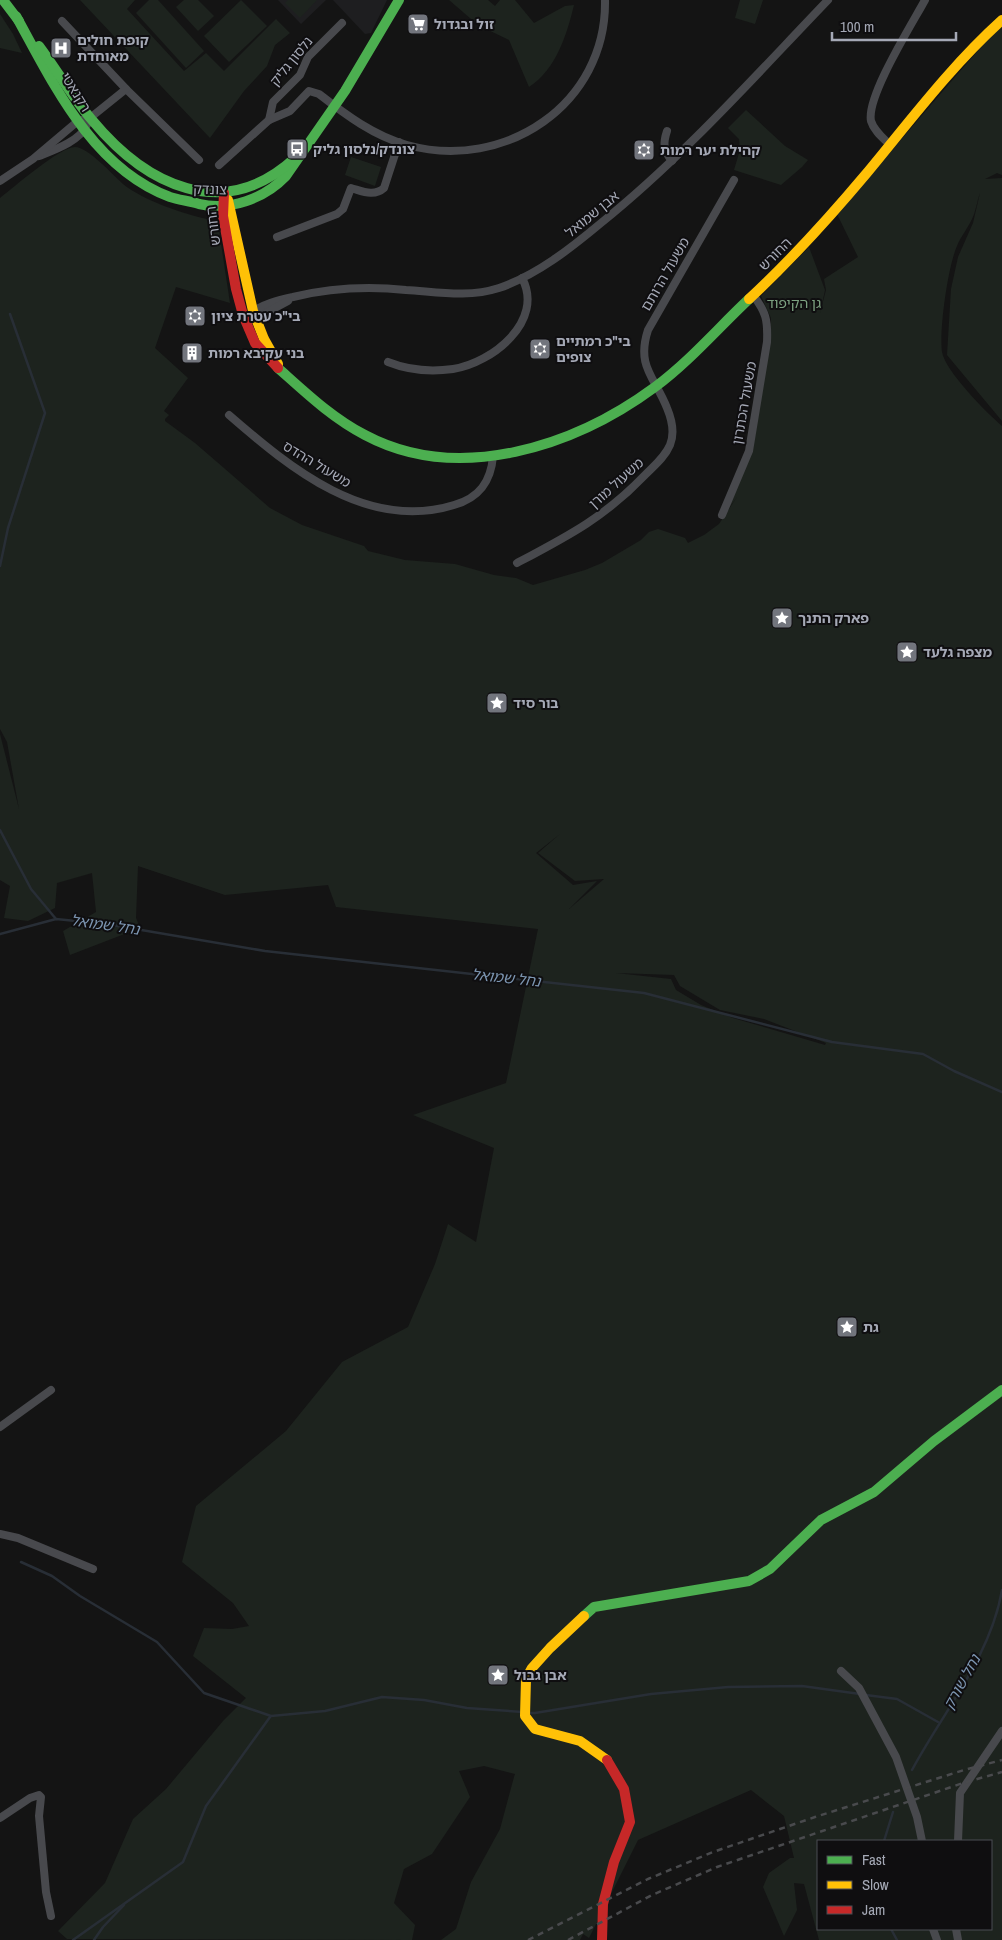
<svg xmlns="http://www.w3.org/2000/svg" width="1002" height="1940" font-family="'Archivo Narrow','Noto Sans Hebrew',sans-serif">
	<rect width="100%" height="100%" fill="#141414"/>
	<g fill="#1e1e20">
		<polygon points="278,0 326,0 301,24"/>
		<polygon points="333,0 387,0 371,33 365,34"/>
	</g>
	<g fill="#1d231e" fill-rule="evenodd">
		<polygon points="80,0 135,0 127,9 184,71 206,53 224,71 276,19 290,33 275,45 267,66 244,91 210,138"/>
		<polygon points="149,0 158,0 204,51 186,68 136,13"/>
		<polygon points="184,0 198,0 214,16 198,31 176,7"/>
		<polygon points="241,0 267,26 229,62 204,36"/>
		<polygon points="288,0 317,0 300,18 285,3"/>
		<path d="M 449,0 L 488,0 L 495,6 L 500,0 L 515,0 L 534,23 L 565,6 L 574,5 C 567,34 556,70 529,87 L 509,40 L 478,25 Z"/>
		<polygon points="740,0 763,0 755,24 735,18"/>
		<polygon points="0,14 13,34 22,53 0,48"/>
		<path d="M 1002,27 L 1002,175 L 997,173 L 985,179 L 1002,178 L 1002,421 L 947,355 L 951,289 L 958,257 L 973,223 L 980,193 C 977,201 976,211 972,219 C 968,228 961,236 957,246 C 948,266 939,330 942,352 C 945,371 987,413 1002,426 L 1002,1940 L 819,1940 L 804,1884 L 794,1883 L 797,1910 L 784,1936 L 763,1887 L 769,1873 L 790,1858 L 794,1858 L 784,1816 L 751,1790 L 638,1840 L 589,1938 L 583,1934 L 580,1940 L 441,1940 L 456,1929 L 471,1882 L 500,1829 L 514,1777 L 515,1774 L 484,1766 L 459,1771 L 470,1797 L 432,1854 L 404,1869 L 394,1903 L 415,1925 L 412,1940 L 67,1939 L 58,1931 L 105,1883 L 133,1819 L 166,1789 L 223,1721 L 246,1698 L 193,1656 L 204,1628 L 232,1629 L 249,1626 L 233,1603 L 182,1562 L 196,1506 L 286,1431 L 342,1362 L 408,1327 L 435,1264 L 448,1224 L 476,1242 L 494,1148 L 413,1115 L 506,1083 L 538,929 L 336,907 L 328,885 L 225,895 L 138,866 L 136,918 L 140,928 L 70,955 L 63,931 L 96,912 L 92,873 L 57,883 L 55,908 L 28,921 L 4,918 L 10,886 L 0,880 L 0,734 L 19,809 L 7,742 L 0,729 L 0,198 C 14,187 60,147 75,147 C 88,147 113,175 123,184 C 144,201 184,214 211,220 L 218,224 L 230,303 L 176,287 L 155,348 L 188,378 L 164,411 L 169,415 L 165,419 L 165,421 L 195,443 L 270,508 L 302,525 L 364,546 L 368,551 L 405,560 L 455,564 L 494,575 L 516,578 L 533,585 L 585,570 L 602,563 L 641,540 L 649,532 L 658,529 L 685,538 L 688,543 L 704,535 L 719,524 L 737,497 L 726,512 L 753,448 L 771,337 L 771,318 L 761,296 L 809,247 L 825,290 L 820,313 L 826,290 L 824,279 L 858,257 L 837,214 L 961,70 L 990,37 ZM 560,834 L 538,853 L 575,881 L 604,879 L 569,909 L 597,881 L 573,885 L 536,853 ZM 616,973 L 674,975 L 680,986 L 720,1010 L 764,1019 L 826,1043 L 825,1045 L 733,1018 L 701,1005 L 676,990 L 671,979 ZM 818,1841 L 991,1841 L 991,1929 L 818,1929 Z"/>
		<polygon points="746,110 785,146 808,160 802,167 781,185 734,170 740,150 739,139 728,128"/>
		<polygon points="351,157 381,167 375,186 345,175"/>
	</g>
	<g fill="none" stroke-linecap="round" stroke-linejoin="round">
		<g stroke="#282e36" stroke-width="2.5">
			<polyline points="0,566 8,528 45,413 10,314"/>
			<polyline points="0,830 31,889 56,919"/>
			<polyline points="0,934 56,919 106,924 265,951 644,993 832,1042 923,1054 954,1071 1002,1092"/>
			<polyline points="21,1562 52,1576 80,1596 157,1642 204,1693 271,1716 325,1711 382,1697 424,1700 467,1708 523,1712"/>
			<polyline points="866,1695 897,1699 938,1722"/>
			<polyline points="528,1713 535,1713 651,1694 728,1687 802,1686 860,1694"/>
			<path d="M 912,1770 C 943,1712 991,1656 1002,1590"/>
			<polyline points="884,1841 893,1812"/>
			<polyline points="891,1929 897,1940"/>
			<polyline points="73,1940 183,1862 206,1806 270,1717"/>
			<polyline points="94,1940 103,1927 124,1905"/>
		</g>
		<g stroke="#48494d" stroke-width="8">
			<polyline points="62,21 126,89 199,160"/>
			<polyline points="269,120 273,102 300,75 308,57 342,23"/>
			<path d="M 667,131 C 663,143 663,150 672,161"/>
			<path d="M 890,145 C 883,138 874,131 871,121 C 866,97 912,24 925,0"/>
			<path d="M 39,156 C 54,150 80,141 87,125"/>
			<path d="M 219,165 L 269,120 L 290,111 L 309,91 L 319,94 C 346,115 374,136 407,145 C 505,172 607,104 605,0"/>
			<polyline points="0,181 33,159 78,121 90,118 126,89"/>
			<path d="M 277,237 L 337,214 L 343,209 L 351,188 C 362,191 374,197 384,188 L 399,142"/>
			<path d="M 251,313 C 262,304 279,300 293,297 C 330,288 367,286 406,290 C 438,292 468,298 499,288 C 537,275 571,248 601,223 C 684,156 754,77 828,0"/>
			<polyline points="251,319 260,316 288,301"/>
			<path d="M 388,362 C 408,370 431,372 453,369 C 492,363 545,321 522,278"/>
			<path d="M 229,415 C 290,468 367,532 454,505 C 479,498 491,482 493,456"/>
			<path d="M 722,515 L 749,451 L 767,342 C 768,320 766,312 753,295"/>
			<path d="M 517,563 C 568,536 605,517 645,475 C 654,466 665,457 670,445 C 675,433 672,420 667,408 C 655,377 636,367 648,330 L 734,180"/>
			<polyline points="0,1427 51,1390"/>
			<polyline points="0,1534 18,1538 93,1569"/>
			<polyline points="841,1671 859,1688 896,1757 917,1817 922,1841"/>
			<polyline points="0,1818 30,1798 39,1795 41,1797 39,1816 46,1892 51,1916"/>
			<polyline points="958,1841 960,1793 1002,1731"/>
			<polyline points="933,1929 937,1940"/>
			<polyline points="956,1929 958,1940"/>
		</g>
		<g stroke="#4caf50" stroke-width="10">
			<polyline points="3,0 19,21"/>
			<path d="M 16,16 C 53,83 92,168 170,197 C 179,200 190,201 199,204 C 230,211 264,199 286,176 L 345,91 L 399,0"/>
			<path d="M 39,46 C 57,70 72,97 92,120 C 146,185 223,224 295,158"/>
			<path d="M 278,368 C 305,392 332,418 365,435 C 459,485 575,446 655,387 C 690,361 718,328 749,299"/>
			<polyline points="584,1616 594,1607 749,1581 770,1569 821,1520 874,1492 934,1441 1002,1390"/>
		</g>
		<g stroke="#ffc107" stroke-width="10">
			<polyline points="228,200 253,311 264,339 278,364"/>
			<path d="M 749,299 C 791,260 829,218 866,174 C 910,121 951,66 1002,20"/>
			<polyline points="584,1616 550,1648 532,1668 526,1679 525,1716 535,1729 580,1741 607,1760"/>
		</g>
		<g stroke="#c62828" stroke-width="10">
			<polyline points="224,193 223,216 236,289 243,315 255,343 278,368"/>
			<polyline points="602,1940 603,1904 614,1862 630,1822 624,1789 607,1760"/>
		</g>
		<g stroke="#494a4d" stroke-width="2.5" stroke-dasharray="6 5" stroke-linecap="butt">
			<polyline points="528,1940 648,1879 713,1852 815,1817 964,1770 1002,1760"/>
			<polyline points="568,1940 652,1895 717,1867 963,1783 1002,1772"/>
		</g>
	</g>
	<defs>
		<g id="supermarket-square" transform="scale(1.125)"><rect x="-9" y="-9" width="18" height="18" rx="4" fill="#72757d" stroke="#0f0e10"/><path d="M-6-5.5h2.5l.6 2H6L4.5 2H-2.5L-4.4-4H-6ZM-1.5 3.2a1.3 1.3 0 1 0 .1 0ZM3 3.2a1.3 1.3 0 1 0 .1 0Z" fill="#fff"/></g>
		<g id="hospital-square" transform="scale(1.125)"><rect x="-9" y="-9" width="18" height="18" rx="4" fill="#72757d" stroke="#0f0e10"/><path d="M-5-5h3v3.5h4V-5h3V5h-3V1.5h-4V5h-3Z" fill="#fff"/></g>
		<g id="bus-square" transform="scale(1.125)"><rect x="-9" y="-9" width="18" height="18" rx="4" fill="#72757d" stroke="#0f0e10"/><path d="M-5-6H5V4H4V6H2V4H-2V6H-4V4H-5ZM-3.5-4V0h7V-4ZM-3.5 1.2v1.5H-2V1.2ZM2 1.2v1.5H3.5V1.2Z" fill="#fff"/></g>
		<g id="synagogue-square" transform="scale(1.125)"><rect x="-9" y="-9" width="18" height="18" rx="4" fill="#72757d" stroke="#0f0e10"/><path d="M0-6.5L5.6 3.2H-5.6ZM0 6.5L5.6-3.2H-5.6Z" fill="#fff"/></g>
		<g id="building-square" transform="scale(1.125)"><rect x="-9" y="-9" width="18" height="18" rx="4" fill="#72757d" stroke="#0f0e10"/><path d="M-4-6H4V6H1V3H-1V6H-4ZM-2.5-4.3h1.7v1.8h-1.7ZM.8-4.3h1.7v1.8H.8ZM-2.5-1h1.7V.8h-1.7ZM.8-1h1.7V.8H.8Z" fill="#fff"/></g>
		<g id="sight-square" transform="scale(1.125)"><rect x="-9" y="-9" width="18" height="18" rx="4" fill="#72757d" stroke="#0f0e10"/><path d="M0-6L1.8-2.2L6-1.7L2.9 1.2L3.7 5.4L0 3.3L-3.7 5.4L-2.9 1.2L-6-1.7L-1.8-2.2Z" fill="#fff"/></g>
	</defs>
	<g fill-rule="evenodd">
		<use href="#supermarket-square" x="418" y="24"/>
		<use href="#hospital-square" x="61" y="48"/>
		<use href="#bus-square" x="297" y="149"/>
		<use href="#synagogue-square" x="644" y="150"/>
		<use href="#synagogue-square" x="195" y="316"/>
		<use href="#synagogue-square" x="540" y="349"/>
		<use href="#building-square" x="192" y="353"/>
		<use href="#sight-square" x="782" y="618"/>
		<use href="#sight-square" x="907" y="652"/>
		<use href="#sight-square" x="497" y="703"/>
		<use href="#sight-square" x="847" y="1327"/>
		<use href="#sight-square" x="498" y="1675"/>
	</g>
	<g text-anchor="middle" stroke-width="4" stroke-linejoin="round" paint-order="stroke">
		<g font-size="14" font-weight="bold" fill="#a5a9b6" stroke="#0f0e10" text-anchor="start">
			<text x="434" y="29">זול ובגדול</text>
			<text x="77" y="45">קופת חולים<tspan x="77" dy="16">מאוחדת</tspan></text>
			<text x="313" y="154">צונדק/נלסון גליק</text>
			<text x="660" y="155">קהילת יער רמות</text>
			<text x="211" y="321">בי"כ עטרת ציון</text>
			<text x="556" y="346">בי"כ רמתיים<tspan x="556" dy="16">צופים</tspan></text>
			<text x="208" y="358">בני עקיבא רמות</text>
			<text x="798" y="623">פארק התנך</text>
			<text x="923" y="657">מצפה גלעד</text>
			<text x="513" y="708">בור סיד</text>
			<text x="863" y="1332">גת</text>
			<text x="514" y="1680">אבן גבול</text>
		</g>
		<g font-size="14" fill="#a5a9b6" stroke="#0f0e10">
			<text transform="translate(291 61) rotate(-51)" y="5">נלסון גליק</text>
			<text transform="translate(76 92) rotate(58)" y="5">רקנאטי</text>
			<text transform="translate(210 189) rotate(2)" y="5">צונדק</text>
			<text transform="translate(592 214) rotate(-39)" y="5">אבן שמואל</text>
			<text transform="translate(213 226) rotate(-97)" y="5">החורש</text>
			<text transform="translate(775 254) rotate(-45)" y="5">החורש</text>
			<text transform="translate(665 274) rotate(-60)" y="5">משעול הרותם</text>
			<text transform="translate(744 403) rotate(-80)" y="5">משעול הכתרון</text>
			<text transform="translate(317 464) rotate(31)" y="5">משעול ההדס</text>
			<text transform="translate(616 483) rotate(-42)" y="5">משעול מורן</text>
		</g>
		<g font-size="14" fill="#7ca181" stroke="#0f0e10">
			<text x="794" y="308">גן הקיפוד</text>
		</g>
		<g font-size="15" font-style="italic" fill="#7c95b1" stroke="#0f0e10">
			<text transform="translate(105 925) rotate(8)" y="5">נחל שמואל</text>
			<text transform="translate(506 978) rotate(6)" y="5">נחל שמואל</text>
			<text transform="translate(962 1682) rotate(-61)" y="5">נחל שורק</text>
		</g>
	</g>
	<rect x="817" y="1840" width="175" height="90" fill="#0f0e10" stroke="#4b4c52"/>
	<rect x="827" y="1856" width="25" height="8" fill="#4caf50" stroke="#4b4c52"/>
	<text x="862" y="1865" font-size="15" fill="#a5a9b6">Fast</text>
	<rect x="827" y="1881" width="25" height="8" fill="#ffc107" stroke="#4b4c52"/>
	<text x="862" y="1890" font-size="15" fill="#a5a9b6">Slow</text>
	<rect x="827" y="1906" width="25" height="8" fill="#c62828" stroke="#4b4c52"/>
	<text x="862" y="1915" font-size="15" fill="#a5a9b6">Jam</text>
	<path d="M832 32v8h124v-8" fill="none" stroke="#a5a9b6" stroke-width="2.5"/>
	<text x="840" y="32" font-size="15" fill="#a5a9b6" stroke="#0f0e10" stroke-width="4" paint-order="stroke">100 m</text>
</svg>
